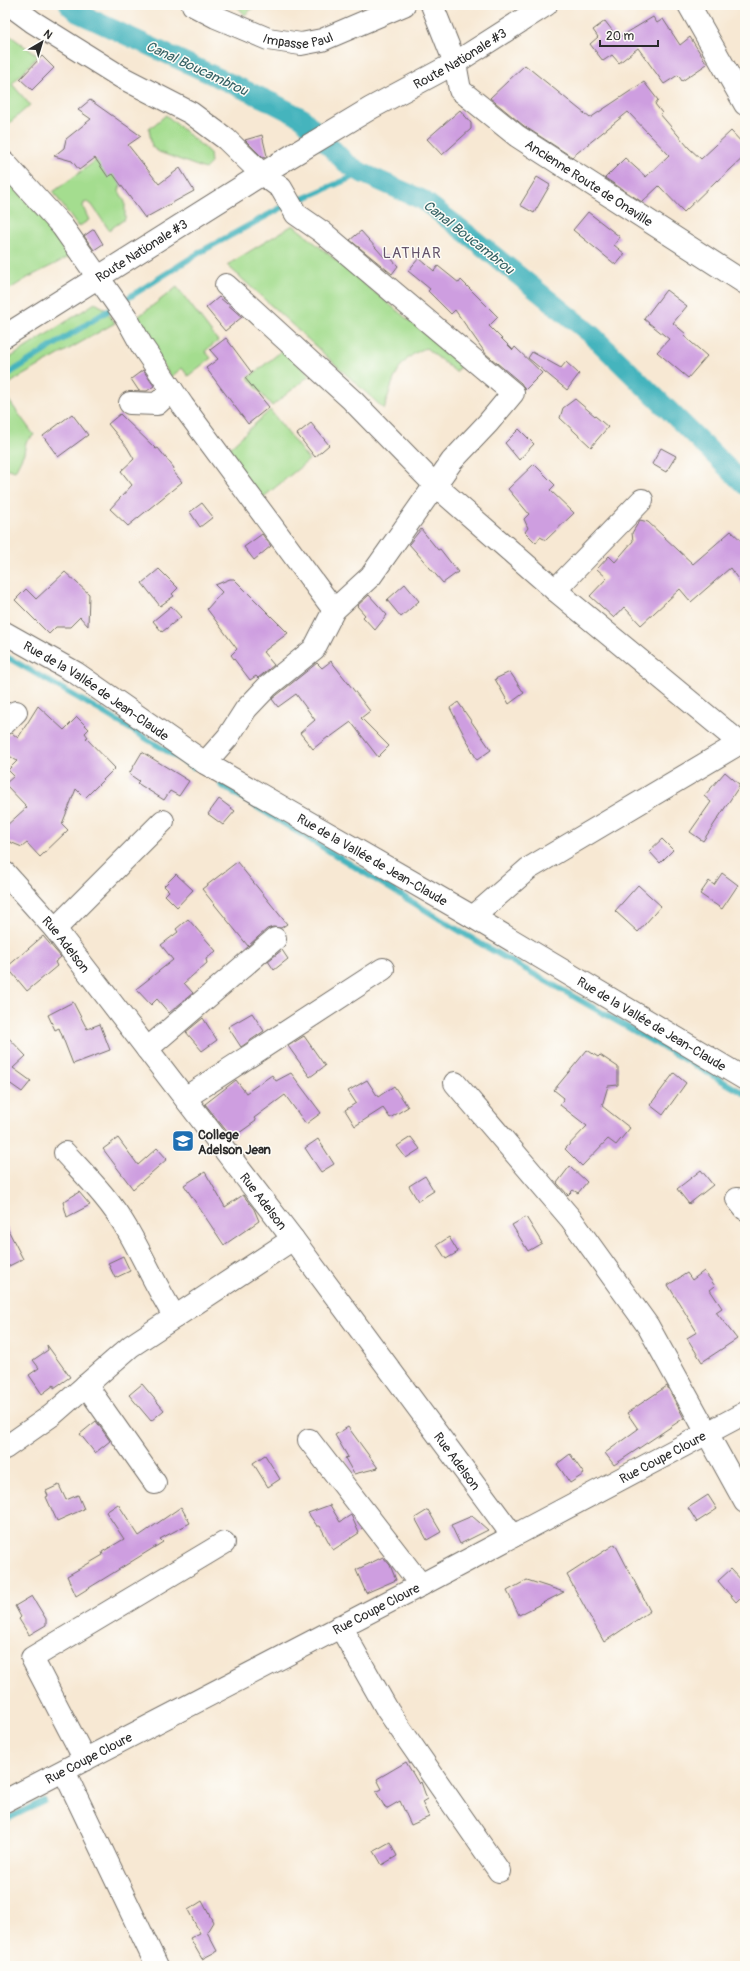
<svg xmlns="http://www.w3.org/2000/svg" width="750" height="1971" font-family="Pangolin,sans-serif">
	<rect width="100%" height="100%" fill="#fdfcf7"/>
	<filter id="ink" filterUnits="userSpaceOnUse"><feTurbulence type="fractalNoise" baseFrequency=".025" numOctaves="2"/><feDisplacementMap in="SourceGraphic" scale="8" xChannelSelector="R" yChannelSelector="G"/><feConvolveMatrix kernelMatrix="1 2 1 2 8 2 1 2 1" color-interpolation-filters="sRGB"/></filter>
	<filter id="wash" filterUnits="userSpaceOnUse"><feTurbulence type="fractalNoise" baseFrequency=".012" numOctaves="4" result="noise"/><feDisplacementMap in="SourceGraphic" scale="16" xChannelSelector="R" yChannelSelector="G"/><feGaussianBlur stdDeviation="0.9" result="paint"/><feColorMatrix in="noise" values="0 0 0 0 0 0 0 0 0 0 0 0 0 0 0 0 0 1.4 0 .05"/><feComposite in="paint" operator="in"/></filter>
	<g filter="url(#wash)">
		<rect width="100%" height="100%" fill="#f7e8d3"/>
		<g fill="#a4dd8f" stroke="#68845d">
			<polygon points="236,5 256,5 245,15"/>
			<polygon points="5,32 38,56 12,84 30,105 5,127"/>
			<polygon points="166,115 210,153 211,163 205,169 159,152 152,147 149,129"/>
			<polygon points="98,159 113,169 122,181 119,191 125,202 125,219 109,230 92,205 88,202 84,203 83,207 89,220 78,227 53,192"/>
			<polygon points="5,177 53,231 71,256 29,277 5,292"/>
			<path d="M 293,225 L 462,364 L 456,372 L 426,348 C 396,359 393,382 384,409 L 227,265 Z"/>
			<polygon points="177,287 218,341 205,351 211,358 188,376 182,368 171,377 135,319"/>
			<polygon points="95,303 104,308 115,323 18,378 5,387 5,361"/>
			<polygon points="283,350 310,375 272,406 248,378"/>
			<polygon points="5,395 34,435 26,442 24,453 15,471 5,468"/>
			<polygon points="270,410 309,460 261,499 227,450"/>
		</g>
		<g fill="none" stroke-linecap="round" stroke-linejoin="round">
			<g stroke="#45b4bd" stroke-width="6">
				<polyline points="5,376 202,251 281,208 362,173"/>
				<polyline points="5,656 99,710 193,767"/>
				<polyline points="221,785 481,944 745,1094"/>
				<polyline points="5,1820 44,1801"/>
			</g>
			<polyline stroke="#45b4bd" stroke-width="20" points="69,5 78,13 271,102 302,118 346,163 362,173 423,200 466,233 592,335 745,485"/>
		</g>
		<g id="blocks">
			<g fill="#ce9ee0">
				<polygon points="653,17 657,23 663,19 680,45 690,37 707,64 682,81 678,75 664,84 638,48 619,63 612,55 603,61 590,44 598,37 593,30 605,21 618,38"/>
				<polygon points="42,56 54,68 32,90 20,79"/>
				<polygon points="525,65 590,118 644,82 658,100 655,104 662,113 660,114 689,148 701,159 731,131 745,146 745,156 718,181 717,180 684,212 659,186 642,202 605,178 625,158 646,177 669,155 628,112 572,157 524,126 490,98"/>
				<polygon points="90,100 141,136 128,145 159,184 180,168 194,191 145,218 113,174 108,177 95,158 79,170 72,161 54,156 64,148 66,139 91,119 78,110"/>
				<polygon points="460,110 471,123 471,129 442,155 427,139"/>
				<polygon points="262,135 267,156 263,158 245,140"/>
				<polygon points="537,177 550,185 534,213 520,205"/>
				<polygon points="588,212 620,237 614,245 625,254 616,265 573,230"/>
				<polygon points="94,229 103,244 94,250 84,236"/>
				<polygon points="361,231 384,257 387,254 398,266 392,274 350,240"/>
				<polygon points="419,258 434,271 438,266 459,283 461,280 498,317 489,326 513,350 515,347 542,373 525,390 521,383 486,354 455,310 451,314 428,291 430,289 408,271"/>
				<polygon points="666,290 687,306 673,323 686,334 684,336 707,356 688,378 657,352 669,339 644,319"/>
				<polygon points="219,297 242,317 225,331 206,308"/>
				<polygon points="226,338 252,373 245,378 269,407 248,424 206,368 218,359 210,350"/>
				<polygon points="532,352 561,368 566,362 579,374 567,390 528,358"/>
				<polygon points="143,370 154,386 147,391 139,391 131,379"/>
				<polygon points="575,399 608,427 591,447 560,418 563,408"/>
				<polygon points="72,414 88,435 58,457 43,436"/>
				<polygon points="120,414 156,449 158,448 174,468 173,471 182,482 128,526 110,509 132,485 121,471 134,459 127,447 108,424"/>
				<polygon points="311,423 329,445 315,457 297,434"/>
				<polygon points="519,429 534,444 519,460 505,443"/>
				<polygon points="661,448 676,456 666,472 652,464"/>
				<polygon points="534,464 555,485 550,490 574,513 546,540 540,537 536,543 525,532 528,528 524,519 529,514 508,489"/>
				<polygon points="202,503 213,517 200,527 190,512"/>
				<polygon points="640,520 648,522 693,564 731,531 745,544 745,589 730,568 691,602 680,589 641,625 624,607 614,618 590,596 607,578 597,569 609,556 615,562 633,541 632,533"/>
				<polygon points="421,529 438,550 440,549 458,572 443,583 409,544"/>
				<polygon points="262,534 271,546 254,560 244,547"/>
				<polygon points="159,569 178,588 172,594 174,596 160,606 142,583"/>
				<polygon points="65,572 89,594 88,626 80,617 70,627 56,627 49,634 15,600 26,589 36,599"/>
				<polygon points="230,579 234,579 288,633 263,652 274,665 258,678 256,676 250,680 231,655 237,649 207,609 222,592 215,585"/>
				<polygon points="405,584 419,601 401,617 387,600"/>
				<polygon points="369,595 387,615 375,630 363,617 365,615 357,606"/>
				<polygon points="171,606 181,617 162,632 153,621"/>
				<polygon points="331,661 370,711 361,718 389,746 378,757 351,722 329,738 328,737 313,749 300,733 315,720 296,694 278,707 272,699 317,663 322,668"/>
				<polygon points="510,672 524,693 509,704 495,679"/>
				<polygon points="458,702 491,750 477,760 450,708"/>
				<polygon points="38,706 64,730 77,717 89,729 85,733 88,737 86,738 115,768 85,798 76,789 62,824 68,830 40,857 27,843 22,847 5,840 5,827 27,807 5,784 14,776 8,770 17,761 5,753 5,735 12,733 18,738"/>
				<polygon points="142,752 189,781 179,796 170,791 164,800 137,783 139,781 129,774"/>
				<polygon points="725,772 740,785 703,841 690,832 711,802 704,796"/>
				<polygon points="219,799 235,811 223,825 208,814"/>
				<polygon points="662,839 673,850 660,863 649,851"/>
				<polygon points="237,862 287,924 281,928 273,927 267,929 248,946 202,889"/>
				<polygon points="722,873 738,885 722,909 700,894 709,881 714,885"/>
				<polygon points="176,874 193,890 177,907 165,895 169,891 164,886"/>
				<polygon points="638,885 661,906 638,932 615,911"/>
				<polygon points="188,919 216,951 206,959 207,963 184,983 193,993 169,1013 157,999 151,1005 136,989 173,960 161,945 178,932 176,929"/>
				<polygon points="43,936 61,957 55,962 57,966 27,991 7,967"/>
				<polygon points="282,950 288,959 274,970 268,961"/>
				<polygon points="73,1002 87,1029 100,1024 110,1050 73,1064 59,1028 55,1030 48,1015"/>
				<polygon points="252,1013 264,1031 241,1047 228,1027"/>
				<polygon points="203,1018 217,1040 202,1051 186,1032"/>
				<polygon points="5,1034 26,1056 13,1068 31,1081 22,1092 5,1080"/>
				<polygon points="304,1036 325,1066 310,1077 288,1046"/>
				<polygon points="587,1050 598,1057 600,1055 618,1067 618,1085 608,1086 602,1106 630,1128 616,1145 608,1139 582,1166 565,1149 587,1126 560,1105 564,1098 554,1090"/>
				<polygon points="291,1073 321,1113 306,1124 285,1095 254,1118 256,1121 232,1138 205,1104 236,1080 246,1093 272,1075 276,1081"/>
				<polygon points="674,1073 686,1083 663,1115 650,1105"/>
				<polygon points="367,1080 378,1097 394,1086 408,1107 390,1118 383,1108 355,1126 345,1110 356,1103 348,1091"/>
				<polygon points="411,1137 420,1149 406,1158 397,1146"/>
				<polygon points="118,1138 138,1165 157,1148 167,1159 133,1189 103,1149"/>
				<polygon points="318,1139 334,1164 321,1172 305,1148"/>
				<polygon points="570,1166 587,1182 578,1193 573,1190 568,1195 557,1183"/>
				<polygon points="701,1170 713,1185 689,1204 677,1189"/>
				<polygon points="205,1172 225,1207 243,1195 254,1209 259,1221 224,1245 184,1185"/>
				<polygon points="425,1176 434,1191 418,1201 409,1186"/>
				<polygon points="79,1192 90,1205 67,1217 63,1202"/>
				<polygon points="526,1217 542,1243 528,1251 512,1225"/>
				<polygon points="5,1224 23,1259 5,1268"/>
				<polygon points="449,1237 458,1252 446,1259 437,1245"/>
				<polygon points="123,1256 130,1271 115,1278 108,1263"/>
				<polygon points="704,1271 715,1286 710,1290 722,1308 716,1312 737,1339 702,1362 687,1338 697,1332 668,1285 687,1273 692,1280"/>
				<polygon points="47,1345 70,1377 54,1388 54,1385 42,1394 29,1375 39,1368 33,1360 48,1350"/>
				<polygon points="142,1384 164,1410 151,1421 129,1395"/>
				<polygon points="667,1386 684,1418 614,1465 605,1453 638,1429 627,1413"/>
				<polygon points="96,1421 110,1441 95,1453 80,1434"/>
				<polygon points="348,1427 378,1468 354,1474 345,1458 348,1457 335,1435"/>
				<polygon points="570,1454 584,1474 570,1483 557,1464"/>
				<polygon points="265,1455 280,1479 268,1487 253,1463"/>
				<polygon points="59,1485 66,1500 78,1495 84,1509 57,1521 46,1497 48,1496 46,1491"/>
				<polygon points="708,1495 717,1509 697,1522 688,1508"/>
				<polygon points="118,1504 139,1536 181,1507 190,1523 160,1539 163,1542 76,1596 67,1576 103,1555 102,1552 124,1539 106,1512"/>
				<polygon points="330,1505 340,1522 351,1515 359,1533 333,1550 320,1526 317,1526 308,1513"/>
				<polygon points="428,1510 441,1532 427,1540 415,1518"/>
				<polygon points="472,1516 488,1530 460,1544 451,1525"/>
				<polygon points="615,1544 650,1611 604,1642 567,1575"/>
				<polygon points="383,1557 390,1565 396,1580 366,1593 356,1570"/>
				<polygon points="731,1569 745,1584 745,1593 736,1602 718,1581"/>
				<polygon points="527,1580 564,1592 519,1615 507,1591"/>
				<polygon points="32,1596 46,1619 46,1625 29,1635 19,1619 21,1617 15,1606"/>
				<polygon points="406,1762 419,1784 421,1782 427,1799 422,1802 429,1817 411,1825 400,1801 386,1809 376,1792 382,1789 377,1779"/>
				<polygon points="390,1842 397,1856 382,1865 374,1851"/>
				<polygon points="202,1901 213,1922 207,1932 217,1951 202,1959 190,1938 200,1933 188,1910"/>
			</g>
		</g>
	</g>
	<g filter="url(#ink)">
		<use href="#blocks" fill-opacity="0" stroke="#726d66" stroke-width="1"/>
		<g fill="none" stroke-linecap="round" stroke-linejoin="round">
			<g stroke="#726d66" stroke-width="24">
				<g id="minor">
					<polyline points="10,5 33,22 121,77 191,113 226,139 262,174 281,188 296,214 322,232 513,393 488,423 452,461 371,576 334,610 314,649 268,686 246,709 228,737 205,763"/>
					<path id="s1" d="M 193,5 L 216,17 L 268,39 L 301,44 L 322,40 L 404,5"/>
					<path id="s2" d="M 432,5 L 455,63 L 460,90 L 517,136 L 745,283"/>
					<polyline points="689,5 745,104"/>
					<polyline points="5,163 62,226 126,317 142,346 183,406 334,610"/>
					<polyline points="226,285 352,400 435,485 555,590 740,743 528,869 473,917"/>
					<polyline points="130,403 157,404 172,390"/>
					<polyline points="555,590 642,500"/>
					<path id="s3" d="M 5,633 L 76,673 L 205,763 L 473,917 L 745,1079"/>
					<polyline points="5,723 16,712"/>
					<path id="s4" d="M 5,873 L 55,929 L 293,1239 L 513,1536"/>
					<polyline points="55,929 163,821"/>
					<polyline points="147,1049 275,939"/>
					<polyline points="455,1083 571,1219 648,1326 745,1502"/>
					<polyline points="185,1098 383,969"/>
					<path d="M 65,1153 C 87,1177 111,1201 127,1229 C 144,1258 157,1289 175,1317"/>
					<polyline points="737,1199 745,1209"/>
					<polyline points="86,1385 155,1483"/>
					<polyline points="309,1440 421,1585"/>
					<polyline points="5,1448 52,1415 131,1346 293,1239"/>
					<polyline points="340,1626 388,1711 499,1871"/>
					<polyline points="85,1760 32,1658 224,1543"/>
					<polyline points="64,1771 157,1966"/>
					<path id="s5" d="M 5,1801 L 421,1585 L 745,1413"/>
				</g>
			</g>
			<g stroke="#726d66" stroke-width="24">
				<g id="major">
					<path id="s6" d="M 5,336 L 278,164 L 371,108 L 455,63 L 546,5"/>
				</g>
			</g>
			<use href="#minor" stroke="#fff" stroke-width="22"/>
			<use href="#major" stroke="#fff" stroke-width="22"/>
		</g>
	</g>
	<defs>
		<g id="school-square" transform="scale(1.15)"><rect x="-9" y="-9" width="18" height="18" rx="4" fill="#1f6fb2" stroke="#fdfcf7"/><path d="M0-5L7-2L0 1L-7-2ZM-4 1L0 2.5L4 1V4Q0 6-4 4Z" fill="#fff"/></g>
	</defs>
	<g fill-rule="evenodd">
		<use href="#school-square" x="183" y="1141"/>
	</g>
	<g text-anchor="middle" stroke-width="3" stroke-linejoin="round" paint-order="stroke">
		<g font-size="13" fill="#2b2b2b" stroke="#fdfcf7">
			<text dy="5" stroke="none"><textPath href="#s1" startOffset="113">Impasse Paul</textPath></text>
			<text dy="5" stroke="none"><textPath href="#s6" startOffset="533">Route Nationale #3</textPath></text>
			<text dy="5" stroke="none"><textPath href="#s2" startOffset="249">Ancienne Route de Onaville</textPath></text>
			<text dy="5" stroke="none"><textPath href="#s6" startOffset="161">Route Nationale #3</textPath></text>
			<text dy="5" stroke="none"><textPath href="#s3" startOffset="108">Rue de la Vallée de Jean-Claude</textPath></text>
			<text dy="5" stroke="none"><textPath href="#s3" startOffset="432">Rue de la Vallée de Jean-Claude</textPath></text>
			<text dy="5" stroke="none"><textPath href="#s4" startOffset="94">Rue Adelson</textPath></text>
			<text dy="5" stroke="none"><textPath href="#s3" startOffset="756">Rue de la Vallée de Jean-Claude</textPath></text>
			<text dy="5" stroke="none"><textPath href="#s4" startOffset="418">Rue Adelson</textPath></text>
			<text dy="5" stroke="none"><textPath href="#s5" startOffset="742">Rue Coupe Cloure</textPath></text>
			<text dy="5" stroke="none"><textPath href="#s4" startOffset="742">Rue Adelson</textPath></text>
			<text dy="5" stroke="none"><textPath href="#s5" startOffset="418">Rue Coupe Cloure</textPath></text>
			<text dy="5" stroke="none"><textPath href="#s5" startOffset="94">Rue Coupe Cloure</textPath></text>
		</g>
		<g font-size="13" font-weight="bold" fill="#2b2b2b" stroke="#fdfcf7" text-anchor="start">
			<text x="198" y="1139">College<tspan x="198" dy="15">Adelson Jean</tspan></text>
		</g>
		<g font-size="14" font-style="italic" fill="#356265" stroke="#fdfcf7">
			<text transform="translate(197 68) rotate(25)" y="5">Canal Boucambrou</text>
			<text transform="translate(469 237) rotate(38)" y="5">Canal Boucambrou</text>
		</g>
		<g font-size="15" letter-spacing="1" fill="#64536a" stroke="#fdfcf7">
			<text x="412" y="258">LATHAR</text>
		</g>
	</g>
	<rect width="750" height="1971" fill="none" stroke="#fdfcf7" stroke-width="20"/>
	<g transform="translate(42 42) rotate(38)" stroke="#fdfcf7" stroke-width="3" paint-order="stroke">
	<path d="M0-3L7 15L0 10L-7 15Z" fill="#2b2b2b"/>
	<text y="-6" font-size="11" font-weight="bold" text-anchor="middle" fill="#2b2b2b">N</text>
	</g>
	<path d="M600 40v6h58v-6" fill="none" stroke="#2b2b2b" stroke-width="2"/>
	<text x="606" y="40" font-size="12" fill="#2b2b2b" stroke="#fdfcf7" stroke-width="3" paint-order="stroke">20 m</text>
</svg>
